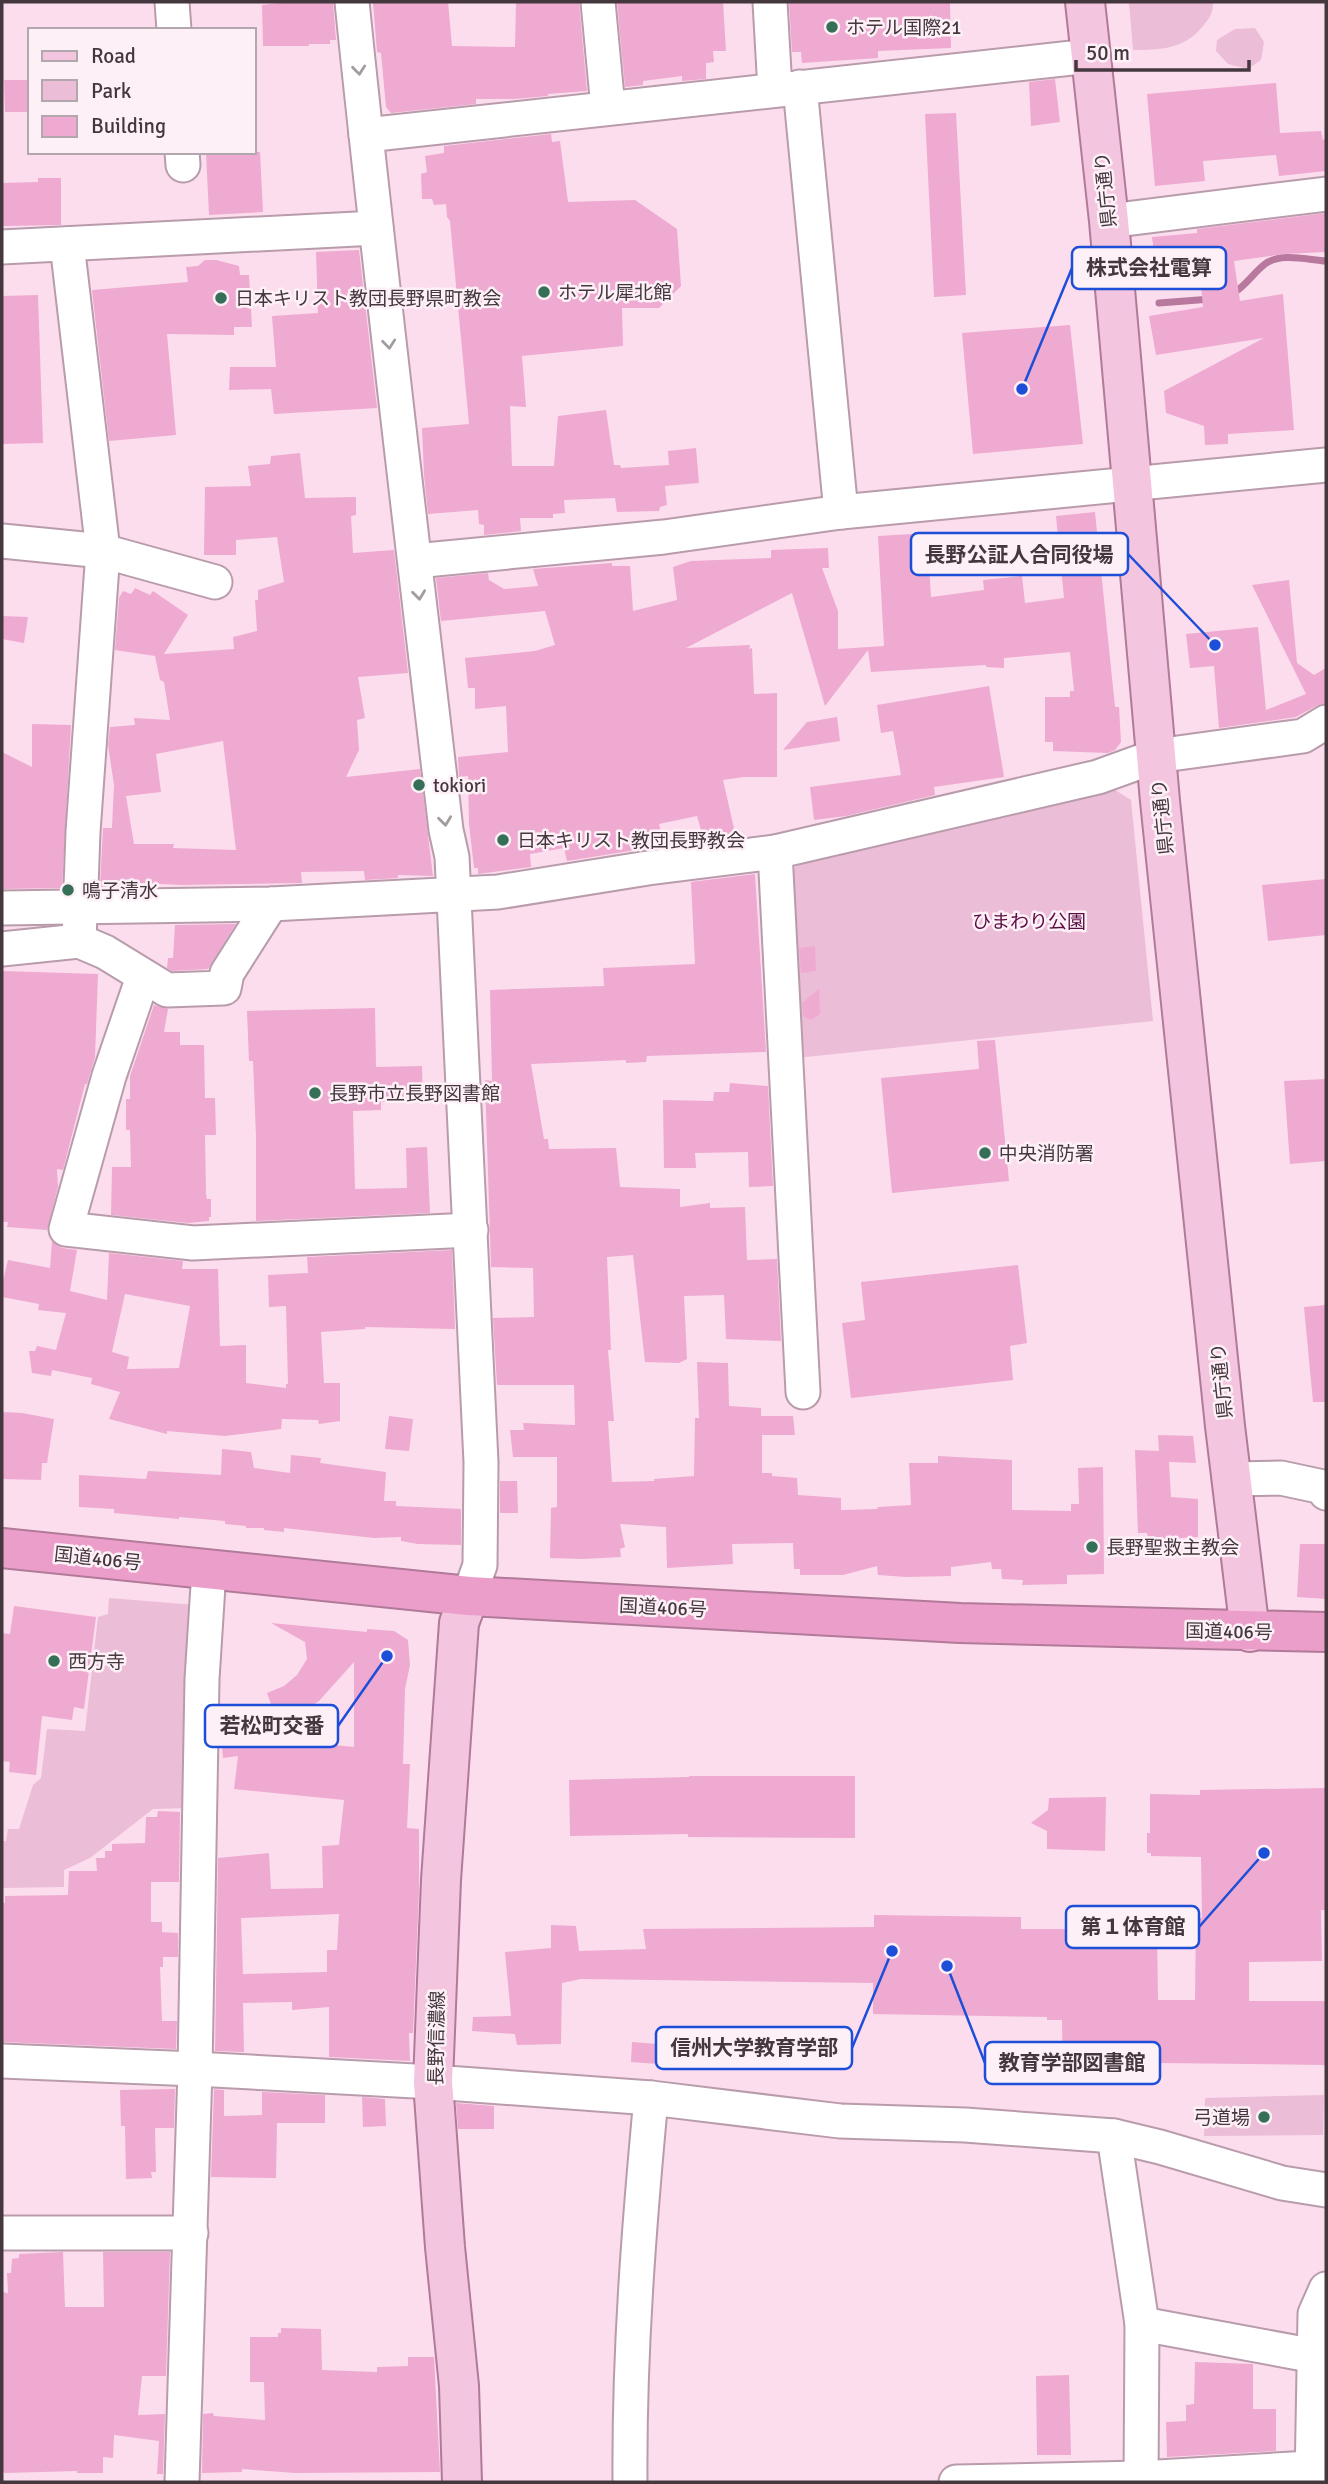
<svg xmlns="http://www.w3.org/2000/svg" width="1328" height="2484" font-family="Signika,'Noto Sans JP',sans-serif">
	<rect width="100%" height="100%" fill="#fcddee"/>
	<g fill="#ecbdd7">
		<path d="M 1129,2 L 1213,2 C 1213,14 1210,17 1203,26 C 1185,49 1160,50 1133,50 Z"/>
		<polygon points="1255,28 1264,42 1261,60 1248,69 1228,64 1216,51 1217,40 1235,29"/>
		<polygon points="1109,786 1131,800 1153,1021 796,1058 788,877 803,857"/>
		<polygon points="109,1598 196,1605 190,1808 153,1809 90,1858 64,1870 64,1887 2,1888 2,1841 6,1841 8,1829 19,1829 33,1785 41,1778 47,1729 85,1731 98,1617 108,1614"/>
		<polygon points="1324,2095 1323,2135 1204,2136 1205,2098"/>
	</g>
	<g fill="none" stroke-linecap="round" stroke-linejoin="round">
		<g stroke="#b9789d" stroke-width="7">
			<path d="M 1232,294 C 1246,286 1253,273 1265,264 C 1281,252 1308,260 1326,261"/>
			<polyline points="1159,303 1211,299"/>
		</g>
	</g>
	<g fill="#eeaad0" fill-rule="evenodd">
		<polygon points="290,2 333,2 336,40 330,40 330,44 309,44 309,46 263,46 262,5"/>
		<polygon points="373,2 448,2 452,46 515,47 516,2 579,2 587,91 548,94 548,96 515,99 476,99 476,104 391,113 386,107 381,53 377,52"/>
		<polygon points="617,2 723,2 726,51 713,51 714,62 706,63 706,79 682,81 682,76 643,81 643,85 625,87"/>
		<polygon points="789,2 950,2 951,48 878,51 878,58 802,63 801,52 792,52"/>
		<polygon points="1055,79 1060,122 1031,126 1029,82"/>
		<polygon points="4,80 30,80 30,112 5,112"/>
		<polygon points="1276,83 1280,133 1321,131 1323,140 1326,139 1326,171 1279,176 1276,155 1203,161 1205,181 1155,186 1147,94"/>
		<polygon points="956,113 966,295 934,297 925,114"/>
		<polygon points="551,134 552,142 560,141 568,202 635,200 677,229 681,286 659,308 622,308 623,346 522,356 526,407 510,406 512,466 554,466 558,416 606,410 614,465 620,465 621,468 669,465 668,451 696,448 699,483 665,486 667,505 660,507 659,511 617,512 615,498 564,500 565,513 553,514 553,518 520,518 521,531 484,535 484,525 479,524 478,510 428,514 424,475 422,428 469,424 450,221 447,217 446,204 434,205 432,199 422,199 421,174 427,172 425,156 444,153 444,146"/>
		<polygon points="206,152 260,152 263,212 209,215"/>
		<polygon points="38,178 61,178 61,225 2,226 2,183 38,182"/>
		<polygon points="1326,213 1326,252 1284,254 1234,261 1240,301 1283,294 1294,430 1228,434 1228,444 1205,445 1204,426 1166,413 1164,391 1264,338 1156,355 1149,316 1203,307 1199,264 1156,268 1152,237 1197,233 1197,229"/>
		<polygon points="359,250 377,408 274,414 271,389 229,390 230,367 276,367 272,316 318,313 316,252"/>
		<polygon points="205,260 216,260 239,266 240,275 249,275 252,327 234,327 234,335 167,334 176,435 109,441 92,290 188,282 186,267 198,266"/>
		<polygon points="38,295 43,443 2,444 2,296"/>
		<polygon points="1070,325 1083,444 973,454 962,333"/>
		<path d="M 300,453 L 305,498 L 356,497 L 356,515 L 351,516 L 353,553 L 394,550 L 408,673 L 358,677 L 365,718 L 357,720 L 359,750 L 346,777 L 420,769 L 433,876 L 398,875 L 398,878 L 365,880 L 364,871 L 301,872 L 302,883 L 181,885 L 123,882 L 123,887 L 100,887 L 103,828 L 112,828 L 114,785 L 108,745 L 110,727 L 135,725 L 134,718 L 170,720 L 164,682 L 160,680 L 155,656 L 115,650 L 119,598 L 123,591 L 131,594 L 135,588 L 150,595 L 153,591 L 188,615 L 164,654 L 234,649 L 233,637 L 257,631 L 255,600 L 258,600 L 258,590 L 284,582 L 277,537 L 236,540 L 236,555 L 204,555 L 205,487 L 251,486 L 248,466 L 270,464 L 271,456 ZM 223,741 L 236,850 L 173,848 L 174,844 L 134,844 L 126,796 L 161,792 L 156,754 Z"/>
		<polygon points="1095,512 1115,707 1119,707 1121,742 1115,750 1108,753 1053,751 1053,742 1045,742 1045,697 1070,697 1070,691 1074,691 1070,652 1004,658 1004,668 986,667 986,665 871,672 868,650 825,706 792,593 686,648 750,645 749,649 752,648 754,694 777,693 777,777 744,777 723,780 736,837 704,841 697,816 659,824 661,833 634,840 636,850 567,861 564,848 530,854 531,867 478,874 478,868 474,868 469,824 468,776 459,777 458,757 508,752 506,706 475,709 475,688 468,688 465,658 535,651 555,645 545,611 441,621 436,578 488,573 489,580 504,589 538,586 533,569 612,563 612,566 630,566 633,611 677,600 673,567 691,561 771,558 771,550 828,548 829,568 822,568 838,611 838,649 884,646 878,536 912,534 913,550 928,549 931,597 984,590 983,580 1022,576 1025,603 1064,598 1056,516"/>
		<polygon points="1289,580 1297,663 1314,675 1326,668 1326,703 1316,706 1296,717 1219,728 1214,666 1190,668 1186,634 1258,627 1266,710 1306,694 1252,585"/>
		<polygon points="2,616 28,617 24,643 2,639"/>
		<polygon points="989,686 1004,777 934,787 935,795 846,816 814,820 810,787 901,775 893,731 881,733 877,705"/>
		<polygon points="837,717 840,741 783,750 807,722"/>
		<polygon points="32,724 71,725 62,888 2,889 2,752 32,767"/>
		<polygon points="755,874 766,1052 647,1056 646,1062 626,1063 626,1060 531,1064 544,1139 548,1139 549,1149 616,1148 620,1187 680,1189 680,1207 710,1203 710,1208 745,1207 747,1260 777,1259 781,1341 726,1339 724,1295 684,1296 687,1359 679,1363 645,1362 633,1255 607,1257 611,1350 608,1350 614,1421 608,1421 612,1482 654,1481 654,1479 694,1476 695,1418 699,1418 697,1362 728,1363 729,1406 761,1408 761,1416 793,1416 795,1435 762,1435 762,1473 772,1473 772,1476 797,1478 798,1495 841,1498 841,1510 877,1509 878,1507 911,1505 909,1463 938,1463 938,1456 1012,1460 1012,1510 1071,1511 1071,1504 1079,1504 1078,1468 1103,1467 1104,1574 1067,1575 1067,1584 1022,1585 1023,1580 1002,1579 1001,1569 992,1569 991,1562 951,1567 951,1576 906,1577 878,1575 877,1566 843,1575 800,1575 800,1569 794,1569 793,1543 732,1544 733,1564 667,1568 666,1527 620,1524 625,1547 620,1549 621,1557 583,1559 550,1558 551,1508 557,1507 557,1457 513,1457 510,1430 524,1430 523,1423 575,1425 574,1385 497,1385 493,1318 534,1317 533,1268 491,1267 485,1080 492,1081 490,990 604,986 603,968 695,964 691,882"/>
		<polygon points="1326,879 1326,935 1268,941 1262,885"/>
		<polygon points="236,924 208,969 172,971 167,968 168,958 173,958 175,925"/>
		<polygon points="815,946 816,971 801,973 799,948"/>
		<polygon points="2,971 98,974 95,1057 87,1084 85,1084 63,1170 57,1169 58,1187 47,1230 7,1227 8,1222 2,1222"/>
		<polygon points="819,989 820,1014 811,1020 803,1016 802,1003"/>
		<polygon points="154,1005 168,1009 164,1032 180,1032 180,1045 204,1045 205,1098 215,1098 216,1135 205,1135 206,1194 207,1199 211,1199 211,1217 209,1217 209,1221 188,1223 111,1215 112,1167 131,1167 130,1130 126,1130 126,1099 130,1099 130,1076"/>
		<polygon points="375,1008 376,1067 422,1066 423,1101 381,1102 381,1110 353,1111 355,1189 407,1188 406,1148 427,1147 430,1213 256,1221 256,1136 253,1061 249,1061 247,1011"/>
		<polygon points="995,1040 1009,1181 892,1193 881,1078 979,1069 977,1041"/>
		<polygon points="1326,1079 1326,1161 1290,1164 1284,1081"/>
		<polygon points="730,1083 768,1086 773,1186 749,1187 748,1152 695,1153 696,1168 664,1168 663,1100 713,1101 714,1092 729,1092"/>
		<path d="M 52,1241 L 63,1248 L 77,1250 L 70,1291 L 107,1300 L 109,1253 L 183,1261 L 182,1269 L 218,1269 L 220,1346 L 246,1345 L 246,1383 L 286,1388 L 286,1384 L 288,1384 L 286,1306 L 269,1307 L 268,1275 L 308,1273 L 307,1257 L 452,1250 L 455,1329 L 365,1327 L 365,1329 L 321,1332 L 324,1383 L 340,1383 L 340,1421 L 319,1424 L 318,1420 L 282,1419 L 281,1429 L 225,1436 L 167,1431 L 167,1434 L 109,1419 L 120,1392 L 91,1384 L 92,1378 L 52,1370 L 51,1376 L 32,1373 L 29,1351 L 35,1351 L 37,1346 L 56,1350 L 66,1313 L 38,1310 L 39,1304 L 2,1297 L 2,1285 L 8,1260 L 50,1268 ZM 125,1294 L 190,1306 L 179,1368 L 127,1369 L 129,1357 L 112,1352 Z"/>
		<polygon points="1018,1265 1027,1343 1010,1346 1013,1380 851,1398 842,1323 865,1320 861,1282"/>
		<polygon points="1326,1305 1326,1402 1313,1402 1304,1307"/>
		<polygon points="2,1412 22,1413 54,1419 47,1463 42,1463 41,1480 2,1479"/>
		<polygon points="389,1416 413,1419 409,1451 385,1449"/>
		<polygon points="1158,1435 1193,1436 1196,1463 1169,1462 1171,1497 1198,1499 1198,1537 1149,1540 1147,1533 1138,1533 1135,1450 1159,1451"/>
		<polygon points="222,1449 251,1452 254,1468 290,1473 291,1455 321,1458 320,1463 386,1472 384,1501 396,1501 396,1506 461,1509 461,1545 418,1544 401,1541 401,1537 374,1538 284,1528 284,1532 264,1530 264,1528 246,1528 246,1526 225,1524 225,1521 179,1517 179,1519 114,1513 114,1509 79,1507 79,1475 146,1479 148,1471 221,1475"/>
		<polygon points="500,1481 517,1481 518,1513 500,1513"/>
		<polygon points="1300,1544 1326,1544 1326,1599 1297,1597"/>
		<polygon points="14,1606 96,1617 84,1709 74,1707 72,1720 42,1716 36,1775 9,1772 10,1762 2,1761 2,1633 10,1634"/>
		<path d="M 271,1623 L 367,1632 L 367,1629 L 394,1631 L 408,1640 L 410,1665 L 405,1689 L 403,1764 L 410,1764 L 407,1828 L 419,1829 L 419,1892 L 413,2033 L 409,2033 L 410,2061 L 329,2057 L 329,2007 L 292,2010 L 292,2002 L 243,2003 L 244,2052 L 215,2051 L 218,1858 L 269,1853 L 271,1889 L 323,1888 L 322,1846 L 339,1845 L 344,1800 L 234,1789 L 238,1756 L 223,1758 L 221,1734 L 354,1747 L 354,1662 L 319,1701 L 279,1726 L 267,1693 L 284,1686 L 297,1675 L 307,1659 L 305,1642 ZM 339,1914 L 337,1950 L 327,1950 L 327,1972 L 243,1974 L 241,1918 Z"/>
		<polygon points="689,1776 855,1776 855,1838 688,1837 688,1834 570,1836 569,1780 689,1777"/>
		<polygon points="1326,1788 1326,1910 1321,1910 1322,1961 1249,1962 1249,2001 1326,2001 1326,2065 1158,2063 1158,2082 1063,2084 1062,2020 1047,2020 1047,2017 873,2014 873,1983 581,1979 562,1983 561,2044 517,2045 515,2034 472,2031 473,2017 511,2016 505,1952 551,1948 551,1925 576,1926 579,1951 646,1949 643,1929 874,1927 874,1915 1021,1917 1021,1929 1077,1929 1077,1925 1105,1925 1106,1932 1157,1931 1158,2000 1195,2000 1196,1918 1202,1918 1201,1857 1151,1856 1151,1853 1147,1853 1147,1833 1150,1833 1150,1794 1200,1795 1200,1790"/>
		<polygon points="1106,1797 1105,1851 1047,1849 1047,1831 1031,1823 1048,1810 1049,1798"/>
		<polygon points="158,1811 180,1812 179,1882 151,1882 151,1922 162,1922 162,1932 178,1933 178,1957 163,1957 163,1967 160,1967 162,2021 177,2021 176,2049 2,2042 2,1903 5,1903 5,1896 68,1895 69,1871 97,1871 96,1858 105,1858 105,1851 112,1851 112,1844 145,1843 146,1817 157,1817"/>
		<polygon points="632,2042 670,2045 671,2065 631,2062"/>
		<polygon points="175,2089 174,2128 155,2128 156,2172 151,2172 152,2178 126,2179 125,2126 121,2126 120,2090"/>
		<polygon points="214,2089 224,2090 224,2116 262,2115 262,2092 325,2095 325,2123 277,2123 276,2178 211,2177"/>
		<polygon points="362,2097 385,2099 386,2126 363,2127"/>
		<polygon points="456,2103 494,2106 494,2129 458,2129"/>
		<polygon points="63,2252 65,2307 104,2307 103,2252 170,2252 166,2376 142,2376 138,2415 165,2414 163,2474 157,2474 159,2441 114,2435 113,2458 103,2457 103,2473 77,2473 77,2471 5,2473 2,2471 2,2292 8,2293 7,2273 11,2273 12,2259 19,2258 19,2254"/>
		<polygon points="281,2328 321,2329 322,2370 377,2372 377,2367 408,2366 408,2357 434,2357 440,2472 295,2473 242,2469 242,2472 202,2473 203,2414 213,2413 214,2416 265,2420 264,2382 250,2382 250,2337 278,2337 278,2333 281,2333"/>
		<polygon points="1195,2362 1253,2364 1253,2409 1276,2409 1276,2451 1167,2457 1166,2422 1186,2421 1186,2405 1194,2404"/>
		<polygon points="1069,2375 1071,2455 1037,2455 1036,2376"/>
	</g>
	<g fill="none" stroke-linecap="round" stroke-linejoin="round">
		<g stroke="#b99cac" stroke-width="37">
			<g id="minor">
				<polyline points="172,2 174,30"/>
				<path d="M 352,2 C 380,278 414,554 446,830 L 452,857 L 481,1462 L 480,1565 L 469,1596"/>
				<polyline points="598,2 608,108"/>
				<polyline points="770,2 775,90"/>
				<polyline points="800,87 841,512"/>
				<polyline points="366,135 1090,56"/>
				<polyline points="182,152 183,165"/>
				<polyline points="1109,221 1326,194"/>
				<polyline points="67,244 103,551 83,832 79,941"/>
				<polyline points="2,247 376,228"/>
				<polyline points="2,541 103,551 215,582"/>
				<polyline points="415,561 664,537 841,512 1326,465"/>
				<polyline points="775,852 803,1392"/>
				<polyline points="2,908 271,904 498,892 648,868 775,852 1098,777 1156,756 1303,736 1326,722"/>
				<polyline points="2,949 79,941 105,952 167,990 224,988 227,973 271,904"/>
				<polyline points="143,977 109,1076 66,1229 193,1243 471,1230"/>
				<polyline points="1232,1479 1281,1478 1323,1487 1326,1493"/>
				<polyline points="2,2061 195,2069 433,2082 651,2098 840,2121 965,2125 1114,2136 1160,2147 1282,2183 1326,2190"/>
				<polyline points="1114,2136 1142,2324 1141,2482"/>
				<polyline points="2,2233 191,2233"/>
				<polyline points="1142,2324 1315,2356"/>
				<polyline points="182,2482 195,2069 202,1679 209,1570"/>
				<path d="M 630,2482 C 629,2353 639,2226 651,2098"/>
				<polyline points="956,2482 1141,2478 1326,2467"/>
				<polyline points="1312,2482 1315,2314 1326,2289"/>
			</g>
		</g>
		<g stroke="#b17a99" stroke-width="42">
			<g id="major">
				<polyline points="1085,2 1109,221 1160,801 1225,1426 1250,1632"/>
				<polyline points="462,2482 459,2386 445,2247 433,2082 441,1880 459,1623 469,1596"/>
			</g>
		</g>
		<g stroke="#b17a99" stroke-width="42">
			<polyline id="highway" points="2,1548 469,1596 960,1623 1326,1632"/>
		</g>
		<use href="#minor" stroke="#fff" stroke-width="33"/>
		<use href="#major" stroke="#f3c5df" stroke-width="38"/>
		<use href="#highway" stroke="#eb9eca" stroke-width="38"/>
	</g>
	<defs><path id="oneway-chevron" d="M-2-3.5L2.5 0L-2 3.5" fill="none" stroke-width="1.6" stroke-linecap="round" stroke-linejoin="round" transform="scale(1.75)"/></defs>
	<g stroke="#a29c9e">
		<use href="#oneway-chevron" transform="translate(359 70) rotate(84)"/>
		<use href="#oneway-chevron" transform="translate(389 344) rotate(84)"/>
		<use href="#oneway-chevron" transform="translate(419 595) rotate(83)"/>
		<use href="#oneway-chevron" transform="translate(445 821) rotate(83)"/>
	</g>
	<g fill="#366f58" stroke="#fdf0f7" stroke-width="2.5">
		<circle cx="832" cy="27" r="7"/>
		<circle cx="544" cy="292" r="7"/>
		<circle cx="221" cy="298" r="7"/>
		<circle cx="419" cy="785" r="7"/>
		<circle cx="503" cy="840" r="7"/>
		<circle cx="68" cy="890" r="7"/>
		<circle cx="315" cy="1093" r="7"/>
		<circle cx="985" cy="1153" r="7"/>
		<circle cx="1092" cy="1547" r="7"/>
		<circle cx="54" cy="1661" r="7"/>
		<circle cx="1264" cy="2117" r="7"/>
	</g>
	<g text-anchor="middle" stroke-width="5" stroke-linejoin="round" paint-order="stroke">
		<g font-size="19" fill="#44383e" stroke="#fdf0f7" text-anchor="start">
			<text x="846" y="34">ホテル国際21</text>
			<text x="558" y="299">ホテル犀北館</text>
			<text x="235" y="305">日本キリスト教団長野県町教会</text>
			<text x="433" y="792">tokiori</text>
			<text x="517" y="847">日本キリスト教団長野教会</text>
			<text x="82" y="897">鳴子清水</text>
			<text x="329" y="1100">長野市立長野図書館</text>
			<text x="999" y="1160">中央消防署</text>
			<text x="1106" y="1554">長野聖救主教会</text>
			<text x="68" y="1668">西方寺</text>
			<text x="1250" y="2124" text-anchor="end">弓道場</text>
		</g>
		<g font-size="19" fill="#44383e" stroke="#fdf0f7">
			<text transform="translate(1105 190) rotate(-96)" y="7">県庁通り</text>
			<text transform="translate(1162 817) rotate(-96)" y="7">県庁通り</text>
			<text transform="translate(1221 1381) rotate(-96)" y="7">県庁通り</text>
			<text transform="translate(98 1558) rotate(6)" y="7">国道406号</text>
			<text transform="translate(663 1607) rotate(3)" y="7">国道406号</text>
			<text transform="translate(1229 1631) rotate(1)" y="7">国道406号</text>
			<text transform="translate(436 2038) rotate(-89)" y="7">長野信濃線</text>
		</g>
		<g font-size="19" fill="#5c0c43" stroke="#fdf0f7">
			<text x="1029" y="928">ひまわり公園</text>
		</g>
	</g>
	<path fill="none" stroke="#1d4ed8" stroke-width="2.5" d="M1022 389L1072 268M1215 645L1128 554M387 1656L338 1726M1264 1853L1199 1927M892 1951L852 2048M947 1966L985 2063"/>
	<g fill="#1d4ed8" stroke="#fdf0f7" stroke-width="2.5">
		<circle cx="1022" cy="389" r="7"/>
		<circle cx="1215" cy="645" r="7"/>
		<circle cx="387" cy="1656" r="7"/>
		<circle cx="1264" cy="1853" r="7"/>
		<circle cx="892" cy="1951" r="7"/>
		<circle cx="947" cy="1966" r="7"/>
	</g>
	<g fill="#fdf0f7" stroke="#1d4ed8" stroke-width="2.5">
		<rect x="1072" y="247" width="154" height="42" rx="7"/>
		<rect x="911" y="533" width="217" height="42" rx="7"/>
		<rect x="205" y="1705" width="133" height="42" rx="7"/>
		<rect x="1066" y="1906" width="133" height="42" rx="7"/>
		<rect x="656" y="2027" width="196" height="42" rx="7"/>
		<rect x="985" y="2042" width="175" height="42" rx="7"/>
	</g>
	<g font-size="21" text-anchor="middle" font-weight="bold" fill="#44383e">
		<text x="1149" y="275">株式会社電算</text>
		<text x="1019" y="562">長野公証人合同役場</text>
		<text x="272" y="1733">若松町交番</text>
		<text x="1133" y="1934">第１体育館</text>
		<text x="754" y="2055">信州大学教育学部</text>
		<text x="1072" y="2070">教育学部図書館</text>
	</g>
	<rect width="1328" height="2484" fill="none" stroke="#44383e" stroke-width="7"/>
	<rect x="28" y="28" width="228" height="126" fill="#fdf0f7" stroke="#b3a6ad" stroke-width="2"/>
	<rect x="42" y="51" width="35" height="10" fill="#f3c5df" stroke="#b3a6ad" stroke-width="2"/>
	<text x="91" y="63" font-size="21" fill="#44383e">Road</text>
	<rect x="42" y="80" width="35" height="21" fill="#ecbdd7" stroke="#b3a6ad" stroke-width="2"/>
	<text x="91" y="98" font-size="21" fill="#44383e">Park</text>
	<rect x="42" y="116" width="35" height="21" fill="#eeaad0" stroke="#b3a6ad" stroke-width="2"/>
	<text x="91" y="133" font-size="21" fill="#44383e">Building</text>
	<path d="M1076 60v10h173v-10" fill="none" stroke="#44383e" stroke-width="3.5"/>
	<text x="1086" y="60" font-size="21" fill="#44383e" stroke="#fdf0f7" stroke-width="5" paint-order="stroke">50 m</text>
</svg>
